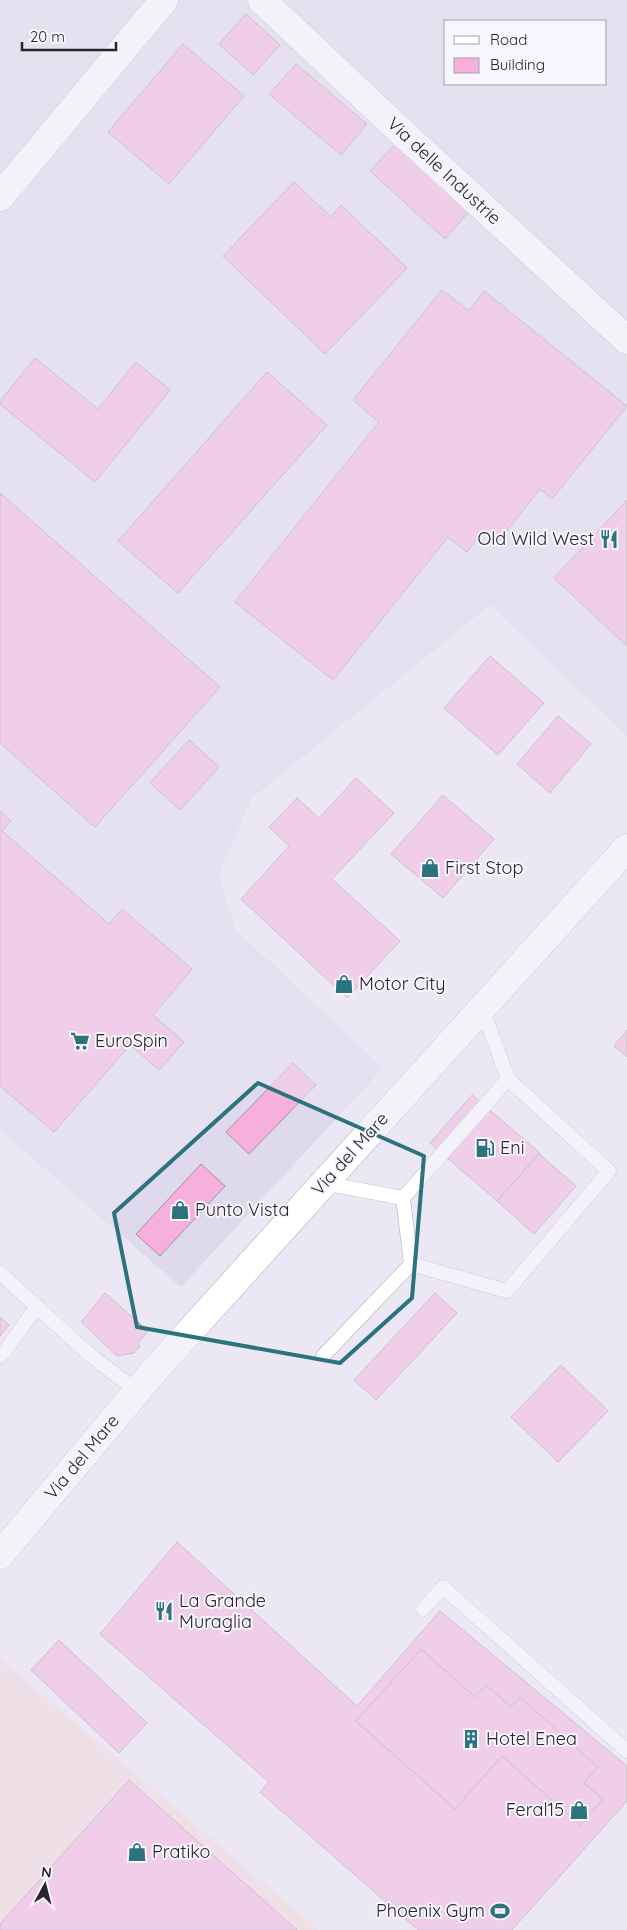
<svg xmlns="http://www.w3.org/2000/svg" width="627" height="1930" font-family="Quicksand,sans-serif">
	<rect width="100%" height="100%" fill="#ebe7f4"/>
	<polygon fill="#f3d8d7" points="0,1659 319,1930 0,1930"/>
	<path fill="#dfd9ee" fill-rule="evenodd" d="M 0,0 L 627,0 L 627,736 L 490,605 L 252,798 L 219,874 L 235,929 L 383,1068 L 181,1287 L 0,1130 ZM 446,21 L 606,21 L 606,84 L 446,84 Z"/>
	<g fill="#f7afdc" stroke="#a0949b">
		<polygon points="246,14 280,45 253,75 219,44"/>
		<polygon points="183,44 244,96 169,184 108,132"/>
		<polygon points="296,64 367,124 341,155 269,94"/>
		<polygon points="398,141 472,208 445,239 370,171"/>
		<polygon points="294,182 331,217 341,205 407,268 325,354 223,256"/>
		<polygon points="442,290 469,311 484,291 627,406 552,499 540,489 497,543 483,532 467,552 448,537 333,680 235,602 379,422 353,400"/>
		<polygon points="35,358 98,409 136,362 170,390 95,482 0,404 0,401"/>
		<polygon points="267,372 327,425 178,593 118,541"/>
		<polygon points="0,493 220,687 95,827 0,743"/>
		<polygon points="627,500 627,646 554,578"/>
		<polygon points="490,656 544,703 498,755 444,708"/>
		<polygon points="558,716 591,744 550,793 517,764"/>
		<polygon points="189,740 219,767 180,810 150,783"/>
		<polygon points="356,778 394,813 332,879 400,941 347,998 241,899 289,846 269,827 297,798 319,818"/>
		<polygon points="443,795 494,839 443,898 391,854"/>
		<polygon points="0,811 11,821 2,831 109,924 122,909 192,969 153,1015 184,1042 159,1070 130,1045 54,1132 0,1086"/>
		<polygon points="627,1030 627,1057 614,1046"/>
		<polygon points="293,1063 316,1085 249,1154 226,1132"/>
		<polygon points="472,1095 540,1153 497,1201 430,1143"/>
		<polygon points="539,1154 576,1186 534,1234 497,1201"/>
		<polygon points="201,1164 225,1186 160,1256 136,1234"/>
		<polygon points="105,1293 148,1331 138,1343 140,1346 134,1353 117,1356 81,1322"/>
		<polygon points="435,1293 457,1313 376,1400 354,1380"/>
		<polygon points="0,1317 9,1325 0,1336"/>
		<polygon points="561,1365 608,1411 558,1462 511,1417"/>
		<polygon points="177,1542 357,1706 440,1611 627,1766 627,1801 512,1930 418,1930 260,1792 269,1782 100,1634"/>
		<polygon points="59,1640 147,1723 119,1753 31,1670"/>
		<polygon points="421,1649 475,1697 486,1685 511,1707 520,1697 598,1767 584,1783 603,1799 580,1825 502,1756 455,1809 356,1721"/>
		<polygon points="129,1780 297,1930 0,1930 0,1924"/>
	</g>
	<g fill="none" stroke-linecap="round" stroke-linejoin="round">
		<g stroke="#adaab6" stroke-width="15">
			<g id="lane">
				<polyline points="323,1183 403,1198 508,1079 482,1008"/>
				<polyline points="411,1264 507,1291 609,1171 508,1079"/>
				<polyline points="0,1273 90,1355 137,1391"/>
				<polyline points="0,1356 6,1350 37,1306"/>
				<polyline points="323,1356 411,1264 403,1198"/>
				<polyline points="423,1609 443,1587 627,1751"/>
			</g>
		</g>
		<g stroke="#adaab6" stroke-width="29">
			<g id="street">
				<polyline points="262,0 394,125 627,340"/>
				<polyline points="0,197 164,0"/>
			</g>
		</g>
		<g stroke="#adaab6" stroke-width="29">
			<polyline id="secondary" points="0,1555 154,1371 627,848"/>
		</g>
		<use href="#lane" stroke="#fff" stroke-width="14"/>
		<use href="#street" stroke="#fff" stroke-width="28"/>
		<use href="#secondary" stroke="#fff" stroke-width="28"/>
	</g>
	<path d="M0 0H627V1930H0ZM 258,1083 L 424,1156 L 412,1298 L 340,1363 L 137,1327 L 114,1213 Z" fill="#ebe7f4" fill-opacity=".55" fill-rule="evenodd"/>
	<path fill="none" stroke="#2c7380" stroke-width="4" stroke-linejoin="round" d="M 258,1083 L 424,1156 L 412,1298 L 340,1363 L 137,1327 L 114,1213 Z"/>
	<defs>
		<g id="restaurant-bare" transform="scale(1.5)"><path d="M-5-6h1v4h1v-4h1v4h1v-4h1v5L-1.5 .5V6h-2V.5L-5-1ZM5-6V6H3V1.5H1.5Q1.5-4 5-6Z" fill="#2c7380" stroke="#f7f5fd" stroke-width="2.5" paint-order="stroke"/></g>
		<g id="shop-bare" transform="scale(1.5)"><path d="M-5-2.5h2.3a2.7 3.5 0 0 1 5.4 0H5L5.5 6h-11ZM-1.5-2.5h3a1.5 2.3 0 0 0-3 0Z" fill="#2c7380" stroke="#f7f5fd" stroke-width="2.5" paint-order="stroke"/></g>
		<g id="supermarket-bare" transform="scale(1.5)"><path d="M-6-5.5h2.5l.6 2H6L4.5 2H-2.5L-4.4-4H-6ZM-1.5 3.2a1.3 1.3 0 1 0 .1 0ZM3 3.2a1.3 1.3 0 1 0 .1 0Z" fill="#2c7380" stroke="#f7f5fd" stroke-width="2.5" paint-order="stroke"/></g>
		<g id="fuel-bare" transform="scale(1.5)"><path d="M-5.5-6h7V0h2V4h1.3V-2.5L3-4.5l.8-.8L6-3V5H2.5V1h-1V6h-7ZM-4.2-4.7v3.2H.2V-4.7Z" fill="#2c7380" stroke="#f7f5fd" stroke-width="2.5" paint-order="stroke"/></g>
		<g id="building-bare" transform="scale(1.5)"><path d="M-4-6H4V6H1V3H-1V6H-4ZM-2.5-4.3h1.7v1.8h-1.7ZM.8-4.3h1.7v1.8H.8ZM-2.5-1h1.7V.8h-1.7ZM.8-1h1.7V.8H.8Z" fill="#2c7380" stroke="#f7f5fd" stroke-width="2.5" paint-order="stroke"/></g>
		<g id="stadium-bare" transform="scale(1.5)"><path d="M0-5a6.5 5 0 1 0 0 10a6.5 5 0 1 0 0-10ZM-3.5-1.8h7v3.6h-7Z" fill="#2c7380" stroke="#f7f5fd" stroke-width="2.5" paint-order="stroke"/></g>
	</defs>
	<g fill-rule="evenodd">
		<use href="#restaurant-bare" x="609" y="539"/>
		<use href="#shop-bare" x="430" y="868"/>
		<use href="#shop-bare" x="344" y="984"/>
		<use href="#supermarket-bare" x="80" y="1041"/>
		<use href="#fuel-bare" x="485" y="1148"/>
		<use href="#shop-bare" x="180" y="1210"/>
		<use href="#restaurant-bare" x="164" y="1611"/>
		<use href="#building-bare" x="471" y="1739"/>
		<use href="#shop-bare" x="579" y="1810"/>
		<use href="#shop-bare" x="137" y="1852"/>
		<use href="#stadium-bare" x="500" y="1911"/>
	</g>
	<g text-anchor="middle" stroke-width="4" stroke-linejoin="round" paint-order="stroke">
		<g font-size="18" fill="#27252a" stroke="#f7f5fd">
			<text transform="translate(444 171) rotate(43)" y="6">Via delle Industrie</text>
			<text transform="translate(350 1154) rotate(-48)" y="6">Via del Mare</text>
			<text transform="translate(82 1457) rotate(-50)" y="6">Via del Mare</text>
		</g>
		<g font-size="18" fill="#27252a" stroke="#f7f5fd" text-anchor="start">
			<text x="594" y="545" text-anchor="end">Old Wild West</text>
			<text x="445" y="874">First Stop</text>
			<text x="359" y="990">Motor City</text>
			<text x="95" y="1047">EuroSpin</text>
			<text x="500" y="1154">Eni</text>
			<text x="195" y="1216">Punto Vista</text>
			<text x="179" y="1607">La Grande<tspan x="179" dy="21">Muraglia</tspan></text>
			<text x="486" y="1745">Hotel Enea</text>
			<text x="564" y="1816" text-anchor="end">Feral15</text>
			<text x="152" y="1858">Pratiko</text>
			<text x="485" y="1917" text-anchor="end">Phoenix Gym</text>
		</g>
	</g>
	<rect x="444" y="20" width="162" height="65" fill="#f7f5fd" stroke="#a4a2a9"/>
	<rect x="454" y="36" width="25" height="8" fill="#ffffff" stroke="#a4a2a9"/>
	<text x="490" y="45" font-size="15" fill="#27252a">Road</text>
	<rect x="454" y="58" width="25" height="15" fill="#f7afdc" stroke="#a4a2a9"/>
	<text x="490" y="70" font-size="15" fill="#27252a">Building</text>
	<g transform="translate(45 1885) rotate(7)" stroke="#f7f5fd" stroke-width="4" paint-order="stroke">
	<path d="M0-4L9 19L0 12L-9 19Z" fill="#27252a"/>
	<text y="-8" font-size="14" font-weight="bold" text-anchor="middle" fill="#27252a">N</text>
	</g>
	<path d="M22 42v8h94v-8" fill="none" stroke="#27252a" stroke-width="2.5"/>
	<text x="30" y="42" font-size="15" fill="#27252a" stroke="#f7f5fd" stroke-width="4" paint-order="stroke">20 m</text>
</svg>
